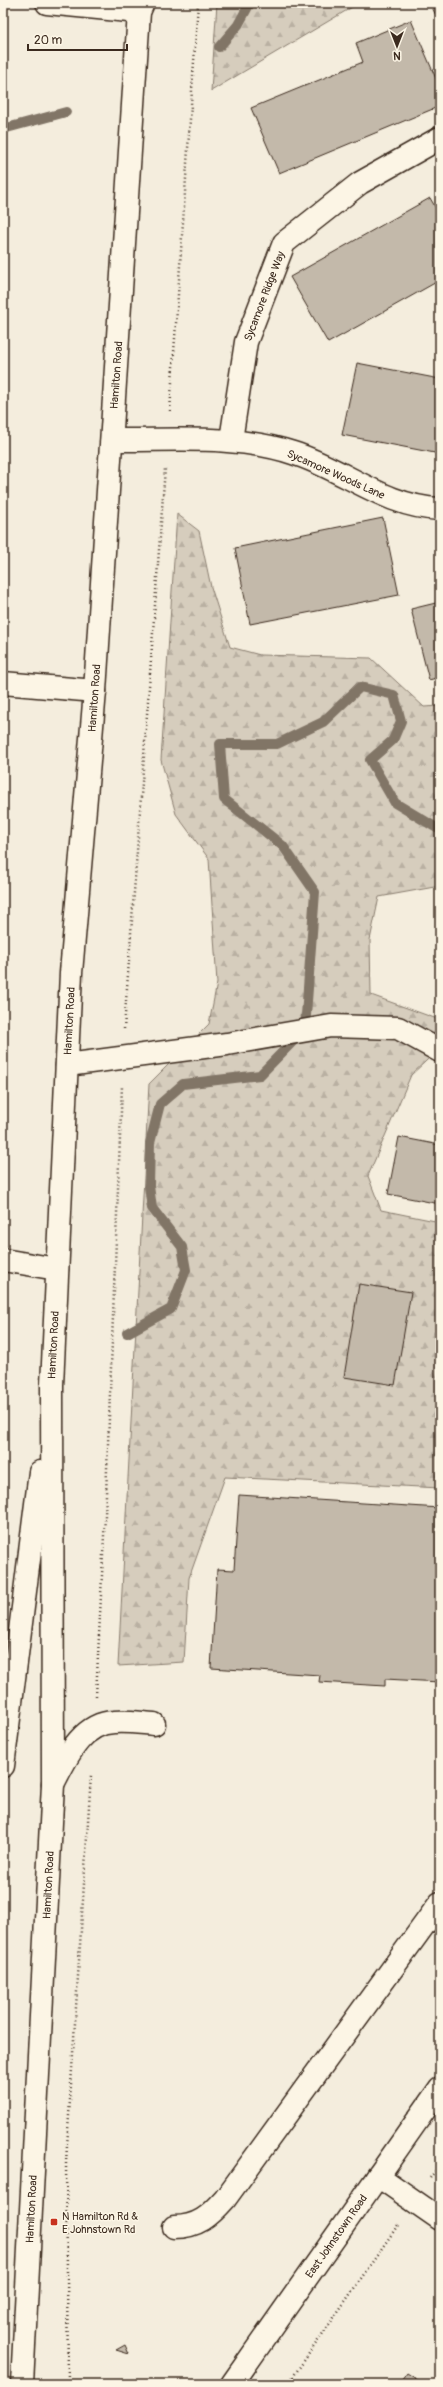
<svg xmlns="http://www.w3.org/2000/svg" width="443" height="2387" font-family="Pangolin,sans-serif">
	<defs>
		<pattern id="forest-firs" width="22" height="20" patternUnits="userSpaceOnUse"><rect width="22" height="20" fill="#d6cdbd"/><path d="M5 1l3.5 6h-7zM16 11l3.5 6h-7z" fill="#b9b0a2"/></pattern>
	</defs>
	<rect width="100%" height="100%" fill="#f4eddd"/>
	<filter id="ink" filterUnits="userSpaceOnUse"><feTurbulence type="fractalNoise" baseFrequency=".025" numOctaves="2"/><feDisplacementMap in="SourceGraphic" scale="8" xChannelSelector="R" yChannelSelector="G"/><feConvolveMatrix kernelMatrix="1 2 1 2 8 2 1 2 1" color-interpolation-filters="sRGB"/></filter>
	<g filter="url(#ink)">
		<g fill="url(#forest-firs)" stroke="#887c6e">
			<polygon points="217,3 359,3 211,91"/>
			<polygon points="177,514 199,531 211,587 230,647 260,655 371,658 424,707 440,706 440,886 379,897 370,940 371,995 440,1020 440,1048 411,1075 368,1176 381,1210 440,1222 440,1488 225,1477 189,1578 184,1662 118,1666 149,1084 209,1024 217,983 209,859 176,814 161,760"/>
		</g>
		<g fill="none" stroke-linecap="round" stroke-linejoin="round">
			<g stroke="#817466" stroke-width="10">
				<polyline points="219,47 238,25 250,3"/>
				<polyline points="3,129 66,112"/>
				<polyline points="127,1333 171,1309 186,1270 182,1247 152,1208 149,1186 150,1143 160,1104 183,1084 260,1075 305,1029 315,892 283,846 224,799 220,744 277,744 323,722 360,687 394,695 401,721 393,740 370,760 395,803 440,830"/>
			</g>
		</g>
		<g fill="#c3b9aa" stroke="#3b2a1e">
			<polygon points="430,3 440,3 440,24"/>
			<polygon points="411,20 440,88 440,106 279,173 251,108 363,62 356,43"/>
			<polygon points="430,198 440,215 440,280 328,343 290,277"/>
			<polygon points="357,363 440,379 440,454 342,435"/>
			<polygon points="383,518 399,595 250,624 235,548"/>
			<polygon points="440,602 440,677 429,680 411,609"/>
			<polygon points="399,1137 440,1145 440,1204 388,1194"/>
			<polygon points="359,1284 411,1292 395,1385 344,1377"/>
			<polygon points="239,1495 440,1508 440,1682 385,1679 385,1686 319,1682 320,1675 211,1668 217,1569 234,1570"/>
			<polygon points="125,2345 129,2354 116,2350"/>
			<polygon points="407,2373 424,2384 440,2381 440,2384 399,2384"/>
		</g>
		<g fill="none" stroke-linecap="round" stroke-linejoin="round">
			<g stroke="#3b2a1e" stroke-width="25">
				<g id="minor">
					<polyline points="47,3 139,12"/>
					<path d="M 112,440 C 172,441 235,434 293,453 C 344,469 385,507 440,509"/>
					<polyline points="231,440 246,342 284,243 360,183 440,138"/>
					<polyline points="3,683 95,691"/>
					<polyline points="67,1065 227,1044 331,1026 398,1028 440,1051"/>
					<polyline points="3,1260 57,1269"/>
					<path d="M 53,1784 C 66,1759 81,1723 114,1722 C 127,1721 141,1723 154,1724"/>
					<polyline points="378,2176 440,2219"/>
					<path d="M 174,2227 C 198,2227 210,2216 225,2199 L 440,1903"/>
				</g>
			</g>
			<g stroke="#3b2a1e" stroke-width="25">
				<g id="major">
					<polyline points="3,1766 40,1472"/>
					<polyline points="22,2384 53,1784 52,1385 71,973 95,691 139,12 143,3"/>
				</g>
			</g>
			<g stroke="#3b2a1e" stroke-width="25">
				<polyline id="highway" points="232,2384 440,2088"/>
			</g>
			<g stroke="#3b2a1e" stroke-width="2.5" stroke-dasharray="1 3" stroke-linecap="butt">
				<polyline points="170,411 198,3"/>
				<polyline points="124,1029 165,468"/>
				<polyline points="96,1696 106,1495 122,1086"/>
				<polyline points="430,2178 440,2165"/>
				<polyline points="68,2384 66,2162 91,1775"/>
				<polyline points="288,2384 398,2225"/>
			</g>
			<use href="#minor" stroke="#fcf5e5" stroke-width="22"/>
			<use href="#major" stroke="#fcf5e5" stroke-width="22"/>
			<use href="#highway" stroke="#fcf5e5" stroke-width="22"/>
		</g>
	</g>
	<rect fill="#c8321e" stroke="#fcf5e5" stroke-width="1.5" x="50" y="2218" width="8" height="8" rx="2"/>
	<g text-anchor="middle" stroke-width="3" stroke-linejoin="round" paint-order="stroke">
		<g font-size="11" fill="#3b2a1e" stroke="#fcf5e5">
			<text transform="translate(264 296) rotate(-69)" y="4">Sycamore Ridge Way</text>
			<text transform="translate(116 375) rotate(-86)" y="4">Hamilton Road</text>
			<text transform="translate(336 474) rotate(24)" y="4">Sycamore Woods Lane</text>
			<text transform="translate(94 698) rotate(-86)" y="4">Hamilton Road</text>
			<text transform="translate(69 1021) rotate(-87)" y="4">Hamilton Road</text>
			<text transform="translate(53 1345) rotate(-87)" y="4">Hamilton Road</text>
			<text transform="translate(48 1885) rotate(-87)" y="4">Hamilton Road</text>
			<text transform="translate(31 2209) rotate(-87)" y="4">Hamilton Road</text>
			<text transform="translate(336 2236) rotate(-55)" y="4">East Johnstown Road</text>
		</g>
		<g font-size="11" fill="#3b2a1e" stroke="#fcf5e5" text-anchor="start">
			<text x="62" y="2220">N Hamilton Rd &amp;<tspan x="62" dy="13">E Johnstown Rd</tspan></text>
		</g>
	</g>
	<rect width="443" height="2387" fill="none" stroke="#fcf5e5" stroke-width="16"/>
	<rect x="8" y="8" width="427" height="2371" fill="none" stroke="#3b2a1e" stroke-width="1.5" filter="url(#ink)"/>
	<g transform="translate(397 46) rotate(180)" stroke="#fcf5e5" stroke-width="3" paint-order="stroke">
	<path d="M0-3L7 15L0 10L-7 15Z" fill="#3b2a1e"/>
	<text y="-6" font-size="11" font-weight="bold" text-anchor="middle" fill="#3b2a1e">N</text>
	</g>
	<path d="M28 44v6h99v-6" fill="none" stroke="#3b2a1e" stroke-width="2"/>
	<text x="34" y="44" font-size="12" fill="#3b2a1e" stroke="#fcf5e5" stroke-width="3" paint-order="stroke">20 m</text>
</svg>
